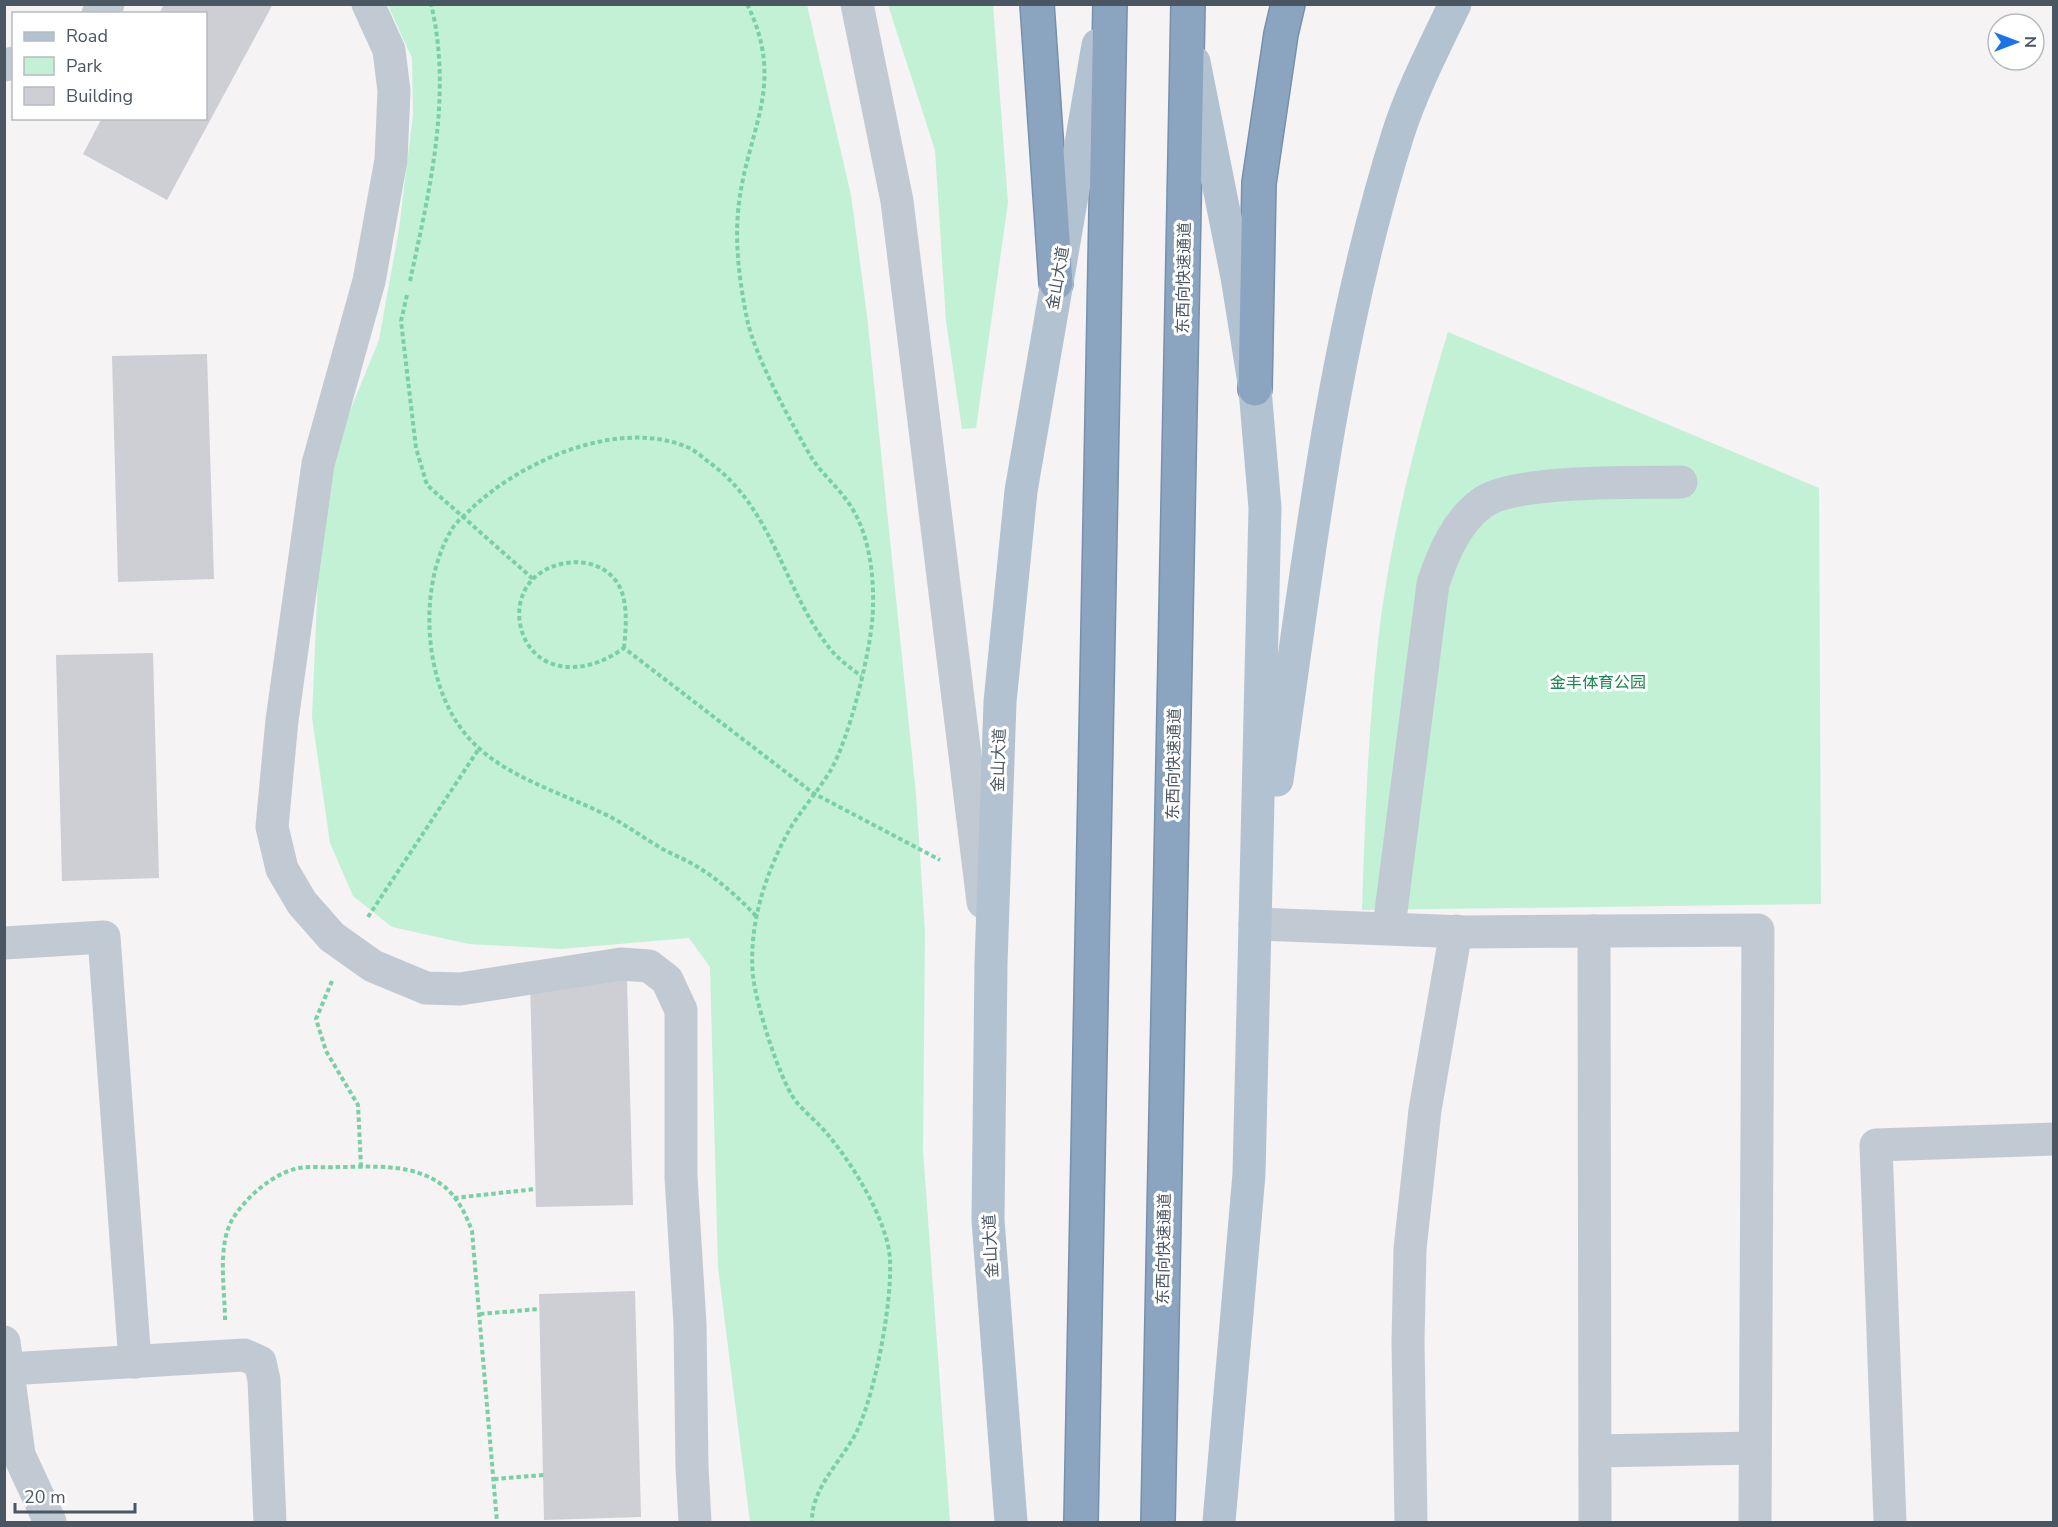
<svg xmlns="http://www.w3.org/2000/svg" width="2058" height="1527" font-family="'Nunito Sans','Noto Sans SC',sans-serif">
	<rect width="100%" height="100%" fill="#f5f3f3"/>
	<g fill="#c3f1d5">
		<polygon points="388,5 807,5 851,195 867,315 916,794 925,932 923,1150 950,1522 750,1522 718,1267 710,967 689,938 561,949 469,944 392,927 353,896 330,843 312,717 320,530 330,460 379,340 399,229 413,115 412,58"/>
		<polygon points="888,5 993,5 1008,203 976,428 962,429 946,321 935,150"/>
		<path d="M 1448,332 L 1819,488 L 1821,904 L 1362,910 C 1365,821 1368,731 1378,642 C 1390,536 1417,433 1448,332 Z"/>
	</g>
	<g fill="#cdcfd5">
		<polygon points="164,4 273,4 167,200 83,154 102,118 206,118 206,14 159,14"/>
		<polygon points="207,354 214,579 118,582 112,356"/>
		<polygon points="153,653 159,878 62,881 56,655"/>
		<polygon points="627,979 633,1205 536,1207 530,982"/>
		<polygon points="635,1291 641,1517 544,1520 539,1294"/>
	</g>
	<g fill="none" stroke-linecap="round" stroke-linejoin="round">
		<g stroke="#7690ad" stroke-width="36">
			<g id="highway">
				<polyline points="1037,4 1056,283"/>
				<polyline points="1255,389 1259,183 1281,34 1288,4"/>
				<polyline points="1081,1522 1110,4"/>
				<polyline points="1158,1522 1188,4"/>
			</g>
		</g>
		<g stroke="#7ad0a6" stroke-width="4" stroke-dasharray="4.5 3" stroke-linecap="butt">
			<path d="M 747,4 C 788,87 745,132 738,212 C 735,248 740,284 747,319 C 755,357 792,425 813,460 C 822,473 835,485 845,498 C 868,527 874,570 873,607 C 873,644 849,742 829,773 C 817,792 803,808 791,827 C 766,871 748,925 753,976 C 756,1004 779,1078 795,1100 C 805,1113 819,1123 829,1136 C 853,1165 888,1221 890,1260 C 892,1303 876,1389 858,1429 C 844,1459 811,1487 812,1522"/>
			<path d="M 410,281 C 429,193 453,95 431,4"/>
			<polyline points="407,295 401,321 416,448 427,485 533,579"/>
			<path d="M 624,648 C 626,628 629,598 616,581 C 597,555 555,558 534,578 C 508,603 518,650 550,663 C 576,673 603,663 624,648 L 813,793 L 940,860"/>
			<path d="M 756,916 C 738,897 718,879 696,866 C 683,858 668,853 656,845 C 636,833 619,820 598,811 C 554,790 499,774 467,736 C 423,685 417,586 452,529 C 456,522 465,515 471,509 C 521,461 618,418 687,447 C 695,450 703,458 710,463 C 774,509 784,592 831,650 C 839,660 851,668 861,676"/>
			<polyline points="368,917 480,747"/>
			<polyline points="332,981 316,1019 326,1051 358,1105 361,1167"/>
			<polyline points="454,1198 536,1189"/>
			<polyline points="480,1314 539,1309"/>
			<path d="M 225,1320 C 225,1291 217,1247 232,1220 C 245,1198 273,1173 299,1168 C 311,1166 325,1168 336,1167 C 374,1167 415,1162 446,1188 C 459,1200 466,1215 472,1231 L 497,1522"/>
			<polyline points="494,1479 544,1475"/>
		</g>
		<g stroke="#c1cad2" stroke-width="33">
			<polyline points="368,4 389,50 394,91 391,160 369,281 318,464 282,720 272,827 282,869 302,903 332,937 373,966 426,988 460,989 621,964 649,966 667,980 681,1010 681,1177 690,1324 692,1467 695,1522"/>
			<polyline points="857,4 897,201 983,902"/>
			<polyline points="98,14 108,4"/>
			<polyline points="4,65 14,63"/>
			<polyline points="1255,924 1465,932 1758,930 1755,1522"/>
			<path d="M 1389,927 L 1433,584 C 1443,554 1456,522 1482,503 C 1514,479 1638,483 1681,482"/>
			<polyline points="1594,931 1595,1522"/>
			<polyline points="4,943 104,937 135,1362"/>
			<polyline points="4,1342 19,1455 50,1522"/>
			<polyline points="8,1369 244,1355 260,1362 264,1380 270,1522"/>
			<polyline points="1595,1451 1755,1448"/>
			<polyline points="1411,1522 1408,1342 1410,1249 1425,1110 1456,931"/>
			<polyline points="1890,1522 1876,1145 2054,1139"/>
		</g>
		<g stroke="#b3c2d1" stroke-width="33">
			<polyline points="1194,62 1237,277 1255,389 1265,508 1249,1174 1219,1522"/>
			<path d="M 1277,780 C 1308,563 1332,343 1398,134 C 1412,90 1435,46 1455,4"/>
			<polyline points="1011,1522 988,1220 991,964 1000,702 1021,491 1098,45"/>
		</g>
		<use href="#highway" stroke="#8ba5c1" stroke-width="33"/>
	</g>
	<g text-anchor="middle" stroke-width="6" stroke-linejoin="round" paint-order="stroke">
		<g font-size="16" fill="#4a5661" stroke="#fff">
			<text transform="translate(1057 278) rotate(-80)" y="6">金山大道</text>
			<text transform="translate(1183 278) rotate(-89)" y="6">东西向快速通道</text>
			<text transform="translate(998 760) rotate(-88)" y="6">金山大道</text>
			<text transform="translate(1173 764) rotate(-89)" y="6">东西向快速通道</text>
			<text transform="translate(990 1246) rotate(-93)" y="6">金山大道</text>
			<text transform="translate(1163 1249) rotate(-89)" y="6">东西向快速通道</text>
		</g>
		<g font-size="16" fill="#17864f" stroke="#fff">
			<text x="1598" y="688">金丰体育公园</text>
		</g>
	</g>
	<rect width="2058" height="1527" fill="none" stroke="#4a5661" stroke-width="12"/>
	<rect x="12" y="12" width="195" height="108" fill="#ffffff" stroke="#b7bbc0" stroke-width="1.5"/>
	<rect x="24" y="32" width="30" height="9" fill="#b3c2d1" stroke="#b7bbc0" stroke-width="1.5"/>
	<text x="66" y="42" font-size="18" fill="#4a5661">Road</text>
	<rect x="24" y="57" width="30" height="18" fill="#c3f1d5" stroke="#b7bbc0" stroke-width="1.5"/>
	<text x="66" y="72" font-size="18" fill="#4a5661">Park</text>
	<rect x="24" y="87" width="30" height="18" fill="#cdcfd5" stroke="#b7bbc0" stroke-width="1.5"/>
	<text x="66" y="102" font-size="18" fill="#4a5661">Building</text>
	<g transform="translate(2016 42) rotate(90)"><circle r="28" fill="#ffffff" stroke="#b7bbc0" stroke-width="1.5"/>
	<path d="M0-4.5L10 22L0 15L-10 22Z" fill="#1a73e8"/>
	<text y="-9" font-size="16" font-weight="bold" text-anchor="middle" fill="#4a5661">N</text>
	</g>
	<path d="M15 1503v9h120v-9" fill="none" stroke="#4a5661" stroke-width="3"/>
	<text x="24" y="1503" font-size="18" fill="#4a5661" stroke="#ffffff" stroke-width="4.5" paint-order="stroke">20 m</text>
</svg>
